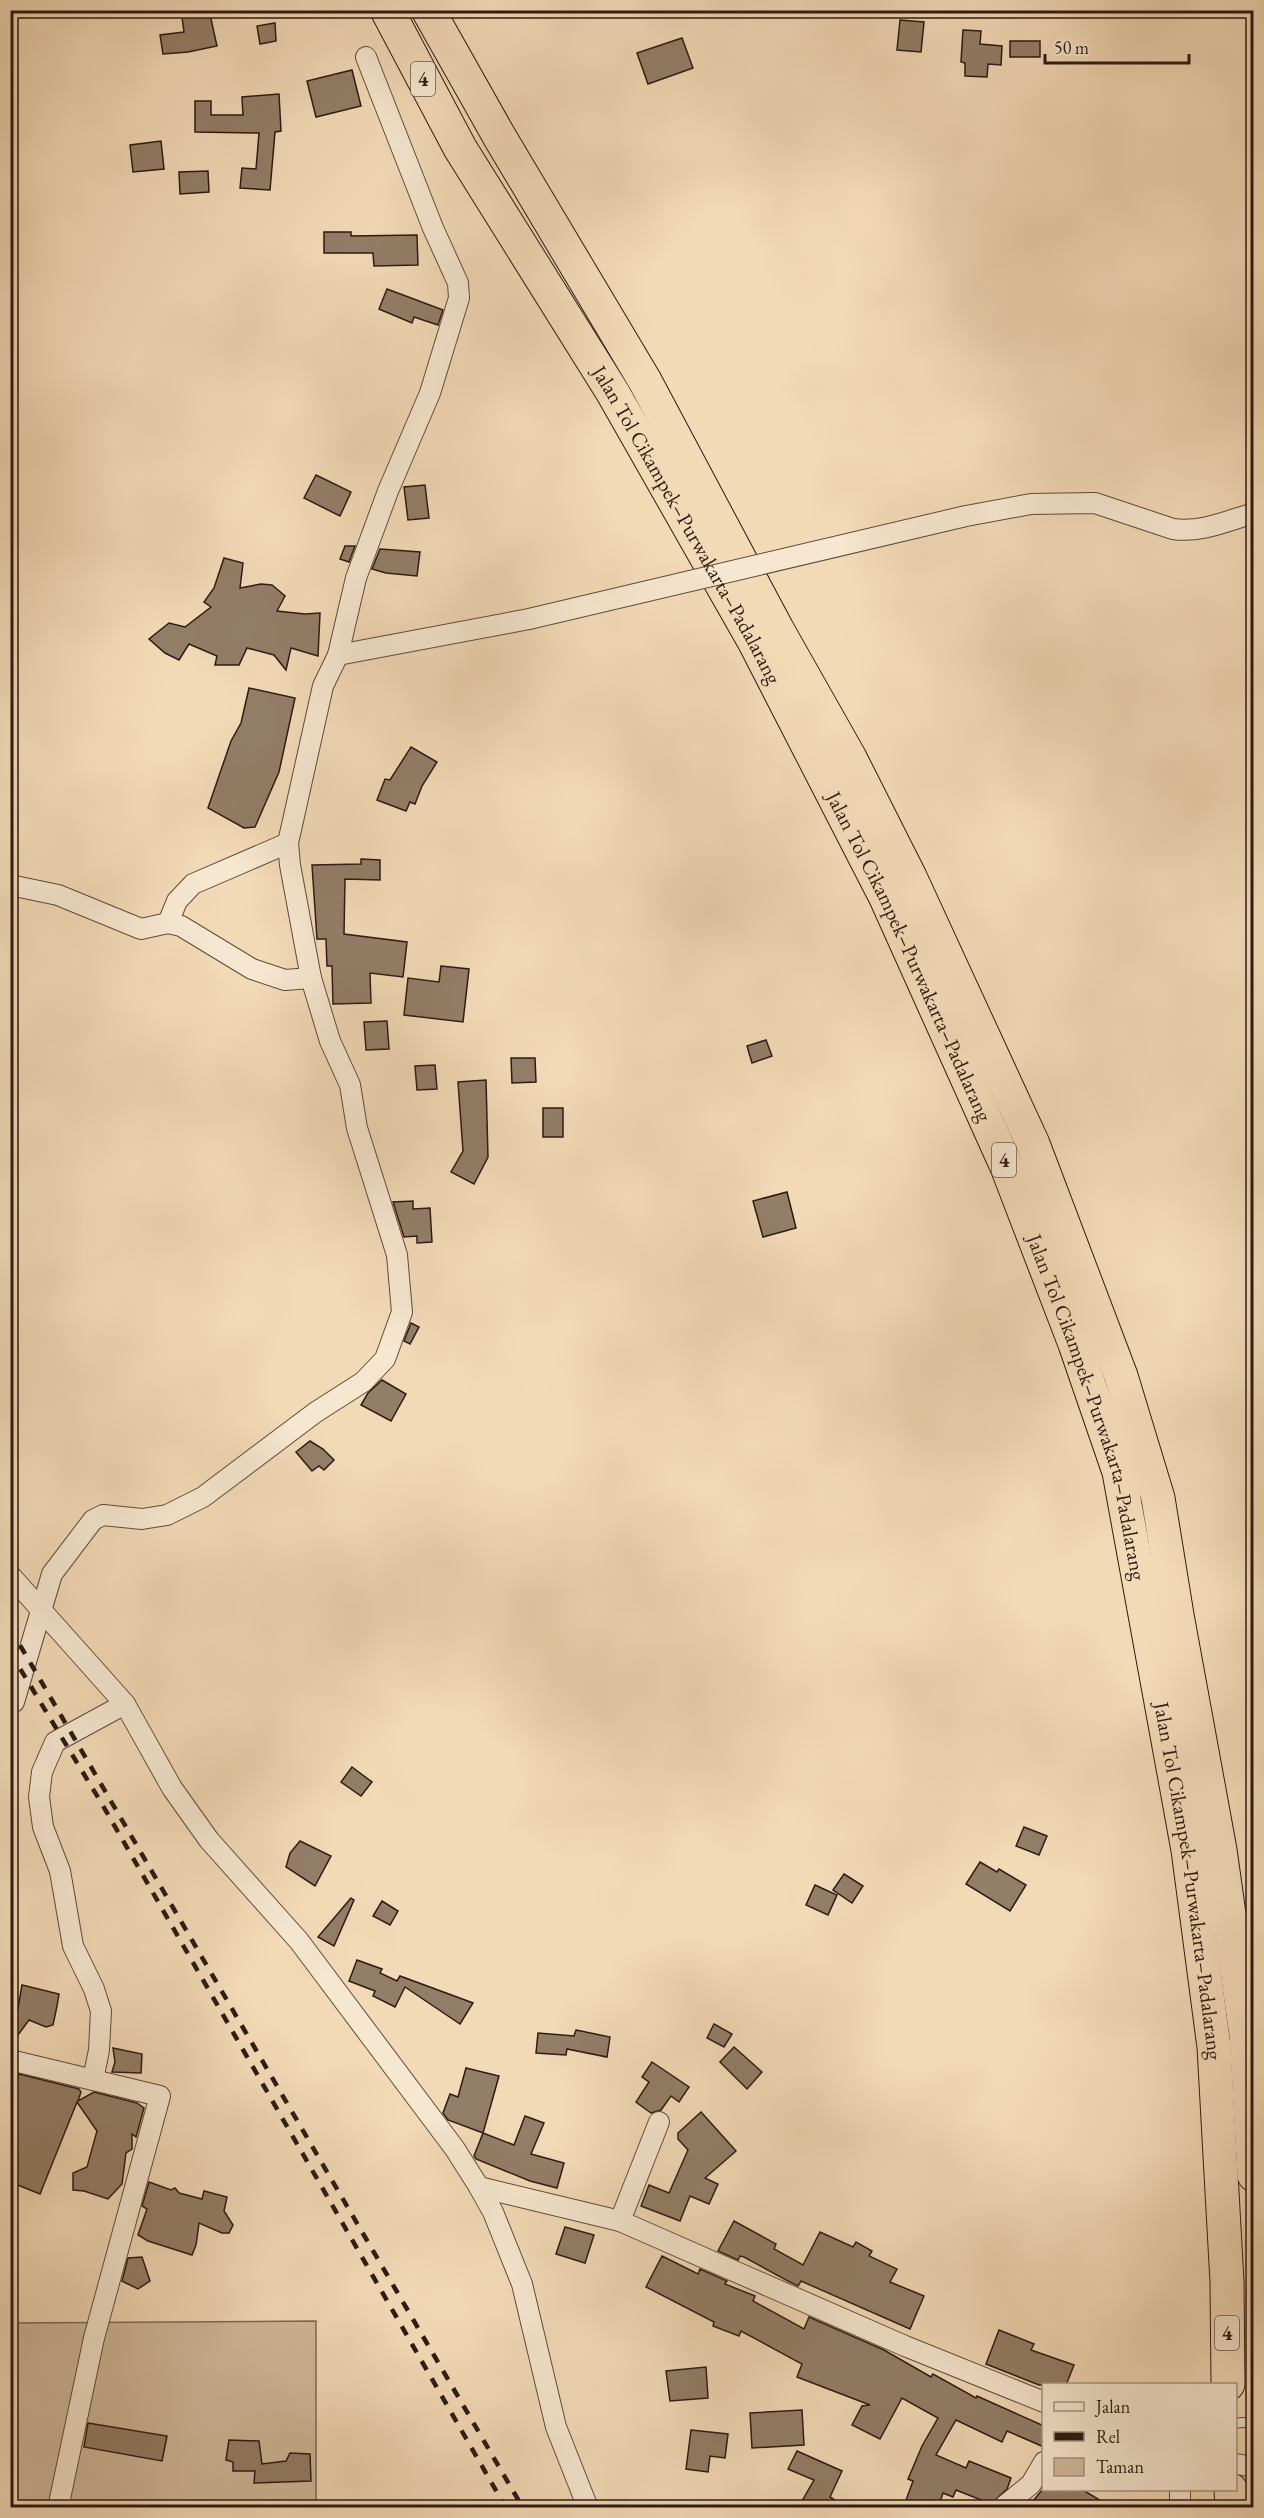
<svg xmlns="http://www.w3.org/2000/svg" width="1264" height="2518" font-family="'EB Garamond',serif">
	<rect width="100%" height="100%" fill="#f3dab7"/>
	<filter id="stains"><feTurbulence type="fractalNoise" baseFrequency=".00333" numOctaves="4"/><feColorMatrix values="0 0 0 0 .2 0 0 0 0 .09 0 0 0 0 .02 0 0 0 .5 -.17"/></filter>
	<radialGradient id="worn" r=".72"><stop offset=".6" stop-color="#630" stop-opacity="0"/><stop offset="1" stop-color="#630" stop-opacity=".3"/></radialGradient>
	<polygon fill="#d1b99b" stroke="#7e6a57" stroke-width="1.5" points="316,2321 316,2507 11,2508 11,2323"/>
	<g fill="#937e68" stroke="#2c1a13" stroke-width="1.5">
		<polygon points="181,10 209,10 217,46 188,52 163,54 160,35 184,32"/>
		<polygon points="900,20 924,22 921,52 897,50"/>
		<polygon points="275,23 276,41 260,44 257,26"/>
		<polygon points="963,30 981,31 980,44 1002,46 1001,65 988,64 987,77 965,76 965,63 961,62"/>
		<polygon points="682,38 693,68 648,84 637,53"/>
		<rect x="1010" y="41" width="30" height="16"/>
		<polygon points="352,70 361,106 316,117 307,81"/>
		<polygon points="279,94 281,131 275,132 270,190 240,188 242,168 256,169 259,133 195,132 195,101 211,101 211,115 243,115 242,97"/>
		<polygon points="161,141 164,169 133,172 130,145"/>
		<polygon points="208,171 209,192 180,194 179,172"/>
		<polygon points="324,232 351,232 351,236 417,235 418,265 374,266 373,253 324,253"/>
		<polygon points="387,289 443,310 438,325 414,317 412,323 379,309"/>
		<polygon points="316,475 351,492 340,516 304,498"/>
		<polygon points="425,485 429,518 408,520 404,487"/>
		<polygon points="345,546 355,546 349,562 340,559"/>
		<polygon points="380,549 420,552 417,576 386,573 372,569"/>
		<polygon points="224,558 243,563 240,588 261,584 272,585 285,596 277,611 305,614 320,613 318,656 291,648 286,670 274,655 247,648 239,665 215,665 217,656 189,644 179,660 165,653 149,639 169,623 185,627 211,607 204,602 214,588"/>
		<polygon points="249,688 295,698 279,772 255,827 244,828 208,808 231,741 241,723"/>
		<polygon points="411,747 437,762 422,786 415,804 410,802 406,811 377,800 385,779 390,780"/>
		<polygon points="361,859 380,860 380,880 345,879 344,934 407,942 403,977 370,973 371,1003 333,1004 332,966 327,966 326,939 317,939 312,865 361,864"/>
		<polygon points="441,966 469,969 463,1022 404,1015 408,978 439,982"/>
		<polygon points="387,1021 389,1049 366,1050 364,1022"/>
		<polygon points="766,1040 772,1056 752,1063 747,1046"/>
		<polygon points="511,1058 535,1058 536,1082 512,1083"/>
		<polygon points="435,1065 437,1089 417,1090 415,1066"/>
		<polygon points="486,1080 488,1157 474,1184 451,1172 463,1151 458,1082"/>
		<rect x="543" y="1108" width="20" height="29"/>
		<polygon points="787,1192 796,1228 763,1237 753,1201"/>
		<polygon points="413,1201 413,1209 430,1208 432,1242 417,1243 417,1236 404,1237 393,1202"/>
		<polygon points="411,1323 419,1327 410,1344 404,1341"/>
		<polygon points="382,1380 406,1394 391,1421 361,1405 368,1393"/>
		<polygon points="310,1441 323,1449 334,1460 324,1470 319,1466 312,1471 296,1452"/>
		<polygon points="352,1767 372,1782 361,1796 341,1782"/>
		<polygon points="1024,1827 1047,1836 1039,1855 1016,1846"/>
		<polygon points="300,1841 331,1856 315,1886 286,1867 290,1853"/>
		<polygon points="980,1862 997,1872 999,1869 1026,1885 1010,1911 966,1884"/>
		<polygon points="844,1874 863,1886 852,1903 833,1890"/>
		<polygon points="815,1885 837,1895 828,1915 806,1905"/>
		<polygon points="351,1898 354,1900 334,1946 318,1937"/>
		<polygon points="382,1901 398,1911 390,1925 373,1916"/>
		<polygon points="357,1960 382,1969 380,1973 397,1981 400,1976 473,2003 460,2024 405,1987 395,2007 373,1996 375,1991 349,1981"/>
		<polygon points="22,1985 59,1994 57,2006 53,2025 46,2027 29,2020 12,2043"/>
		<polygon points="714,2024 732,2034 724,2047 707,2038"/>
		<polygon points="576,2030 610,2037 607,2057 567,2049 566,2055 536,2053 538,2033 574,2036"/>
		<polygon points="734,2047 762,2072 747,2089 720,2062"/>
		<polygon points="113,2048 142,2054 141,2073 112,2072 115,2062"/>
		<polygon points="652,2062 689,2087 679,2102 671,2096 661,2110 651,2113 636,2102 649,2082 642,2077"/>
		<polygon points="466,2068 499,2076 483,2133 448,2120 443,2113 450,2094 458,2097"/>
		<polygon points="19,2074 79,2089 81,2092 78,2101 94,2092 137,2103 144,2108 136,2137 132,2134 132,2149 126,2153 122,2184 108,2199 84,2191 73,2190 73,2173 87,2167 97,2131 77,2102 40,2194 10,2182 10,2100"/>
		<polygon points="701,2112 736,2151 705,2178 718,2184 709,2204 690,2196 680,2221 641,2206 649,2185 669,2193 688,2150 678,2139 678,2133"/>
		<polygon points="525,2116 544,2123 531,2154 564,2163 557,2188 530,2181 476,2159 474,2156 483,2133 514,2145"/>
		<polygon points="149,2182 171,2190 175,2188 179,2193 202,2199 204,2191 227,2197 224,2211 233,2225 229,2233 222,2233 199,2223 196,2245 192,2255 148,2241 138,2235 147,2209 142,2206"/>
		<polygon points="734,2221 776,2244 774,2249 803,2265 820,2232 853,2247 856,2242 872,2251 869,2256 897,2269 890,2282 924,2296 910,2329 801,2281 798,2286 788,2281 744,2257 740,2256 738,2260 718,2251"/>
		<polygon points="565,2227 594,2235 585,2263 556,2254"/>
		<polygon points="662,2256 698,2274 700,2269 727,2281 725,2284 755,2296 753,2301 804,2329 809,2317 818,2321 884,2350 931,2377 933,2374 976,2398 977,2396 1044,2426 1044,2447 1007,2431 1002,2442 956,2420 936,2455 966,2468 969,2461 1011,2478 1007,2489 991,2504 956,2490 953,2497 943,2493 938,2508 916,2508 905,2503 913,2481 908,2479 922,2446 938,2418 902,2398 880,2439 852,2425 862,2406 870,2405 797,2377 802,2364 741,2331 739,2336 713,2326 714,2322 646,2287"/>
		<polygon points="142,2257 150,2281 138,2289 122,2281 128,2258"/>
		<polygon points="999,2330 1034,2344 1031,2350 1074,2365 1066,2385 1039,2385 986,2364"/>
		<polygon points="706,2367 708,2398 670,2401 666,2371"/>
		<polygon points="802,2410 804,2445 752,2448 750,2413"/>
		<polygon points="88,2423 167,2436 162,2461 84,2447"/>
		<polygon points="691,2430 728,2434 725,2458 710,2456 708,2472 686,2469"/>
		<polygon points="229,2440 259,2441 262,2464 286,2461 290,2453 310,2454 311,2481 254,2483 255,2471 233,2471 233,2462 226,2460"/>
		<polygon points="797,2451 842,2471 830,2497 847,2508 798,2508 814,2480 788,2469"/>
		<polygon points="1042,2490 1083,2490 1113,2508 1044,2508 1033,2501"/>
	</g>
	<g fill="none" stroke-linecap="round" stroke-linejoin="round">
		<g stroke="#5e4a3c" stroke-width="11">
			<polyline id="lane" points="1236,2423 1254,2422"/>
		</g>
		<g stroke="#5e4a3c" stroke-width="22">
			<g id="street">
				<path d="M 966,516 L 1031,504 L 1095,503 L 1173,529 C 1201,533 1227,521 1254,513"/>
				<polyline points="338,655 529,619"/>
				<polyline points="10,885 58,895 141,929 168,923 181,926 252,969 285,980 311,978"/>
				<polyline points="168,923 177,901 193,884 288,843"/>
				<polyline points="10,1575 125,1704"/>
				<polyline points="10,1704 14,1702 52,1574 93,1520 103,1515 142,1519 167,1515 203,1497 316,1412 363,1382 385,1359 402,1312 397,1255 357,1128 350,1085 330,1041 311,978 290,865 288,843 323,686 338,655 356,578 388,491 430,393 459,298 458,283 433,228 366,57"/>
				<polyline points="10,2060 160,2096 94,2338 58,2508"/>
				<polyline points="93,2080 99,2050 101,2011 94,1989 73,1946 60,1871 43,1827 39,1797 42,1772 55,1742 125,1704 172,1788 209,1840 299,1941 455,2149 479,2187 620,2221 905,2346 1044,2402"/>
				<polyline points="479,2187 493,2212 522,2284 556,2427 588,2508"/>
				<polyline points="620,2221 659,2122"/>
				<polyline points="1236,2464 1254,2467"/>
				<polyline points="1180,2490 1180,2508"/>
				<polyline points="1002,2508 1031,2484 1044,2462"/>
			</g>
		</g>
		<g stroke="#2c1a13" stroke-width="35">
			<g id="highway">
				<path id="s1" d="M 387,10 L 460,148 L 613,393 L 754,641 L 886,898 L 1007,1167 L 1075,1344 L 1119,1472 L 1188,1850 L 1214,2047 L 1227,2282 L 1228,2384"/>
				<polyline points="428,10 499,136 645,381 777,629 850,758 910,877 1033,1144 1121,1376 1158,1498 1177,1615 1220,1850 1246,2035 1254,2175"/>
				<polyline points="1231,2490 1232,2508"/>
			</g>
		</g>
		<use href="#lane" stroke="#f7e7d0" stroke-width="9"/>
		<use href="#street" stroke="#f7e7d0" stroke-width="20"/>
		<use href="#highway" stroke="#f3dab7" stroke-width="33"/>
		<g stroke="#2c1a13" stroke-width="4.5" stroke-dasharray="10 10" stroke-linecap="butt">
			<polyline points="10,1628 523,2508"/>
			<polyline points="10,1652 102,1804 506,2508"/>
		</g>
		<g stroke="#5e4a3c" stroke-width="22" stroke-linecap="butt">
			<polyline id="street-bridge" points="529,619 966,516"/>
		</g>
		<use href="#street-bridge" stroke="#f7e7d0" stroke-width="20"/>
	</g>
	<g text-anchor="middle" stroke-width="6" stroke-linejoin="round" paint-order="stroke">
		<g fill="#f7e7d0" stroke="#69584c" stroke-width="1.5">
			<rect x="411" y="62" width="24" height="34" rx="4.5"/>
			<rect x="992" y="1143" width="24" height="34" rx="4.5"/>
			<rect x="1215" y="2316" width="24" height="34" rx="4.5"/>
		</g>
		<g font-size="20" font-weight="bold" fill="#2c1a13">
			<text x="423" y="86">4</text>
			<text x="1004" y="1167">4</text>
			<text x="1227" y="2340">4</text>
		</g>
		<g font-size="21" fill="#2c1a13" stroke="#f7e7d0">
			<text dy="7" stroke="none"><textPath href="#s1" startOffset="596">Jalan Tol Cikampek–Purwakarta–Padalarang</textPath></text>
			<text dy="7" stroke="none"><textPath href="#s1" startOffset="1082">Jalan Tol Cikampek–Purwakarta–Padalarang</textPath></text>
			<text dy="7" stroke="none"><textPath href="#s1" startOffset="1568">Jalan Tol Cikampek–Purwakarta–Padalarang</textPath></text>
			<text dy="7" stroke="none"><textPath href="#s1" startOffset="2054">Jalan Tol Cikampek–Purwakarta–Padalarang</textPath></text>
		</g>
	</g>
	<rect width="1264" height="2518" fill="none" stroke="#f3dab7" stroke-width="36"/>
	<rect x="12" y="12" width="1240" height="2494" fill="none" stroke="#2c1a13" stroke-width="3"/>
	<rect x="18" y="18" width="1228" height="2482" fill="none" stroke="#2c1a13" stroke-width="1.5"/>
	<rect x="1042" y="2383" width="195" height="108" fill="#f7e7d0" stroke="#a69584" stroke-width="1.5"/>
	<rect x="1054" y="2402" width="30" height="9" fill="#f7e7d0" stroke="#a69584" stroke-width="1.5"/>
	<text x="1096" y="2413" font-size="18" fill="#2c1a13">Jalan</text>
	<rect x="1054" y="2432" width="30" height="9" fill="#2c1a13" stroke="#a69584" stroke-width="1.5"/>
	<text x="1096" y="2443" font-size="18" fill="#2c1a13">Rel</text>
	<rect x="1054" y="2458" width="30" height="18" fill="#d1b99b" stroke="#a69584" stroke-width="1.5"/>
	<text x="1096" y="2473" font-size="18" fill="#2c1a13">Taman</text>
	<path d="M1045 54v9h144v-9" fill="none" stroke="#2c1a13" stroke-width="3"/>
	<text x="1054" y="54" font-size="18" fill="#2c1a13" stroke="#f7e7d0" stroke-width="4.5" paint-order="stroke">50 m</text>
	<rect width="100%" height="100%" filter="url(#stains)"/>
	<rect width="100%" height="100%" fill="url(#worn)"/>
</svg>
